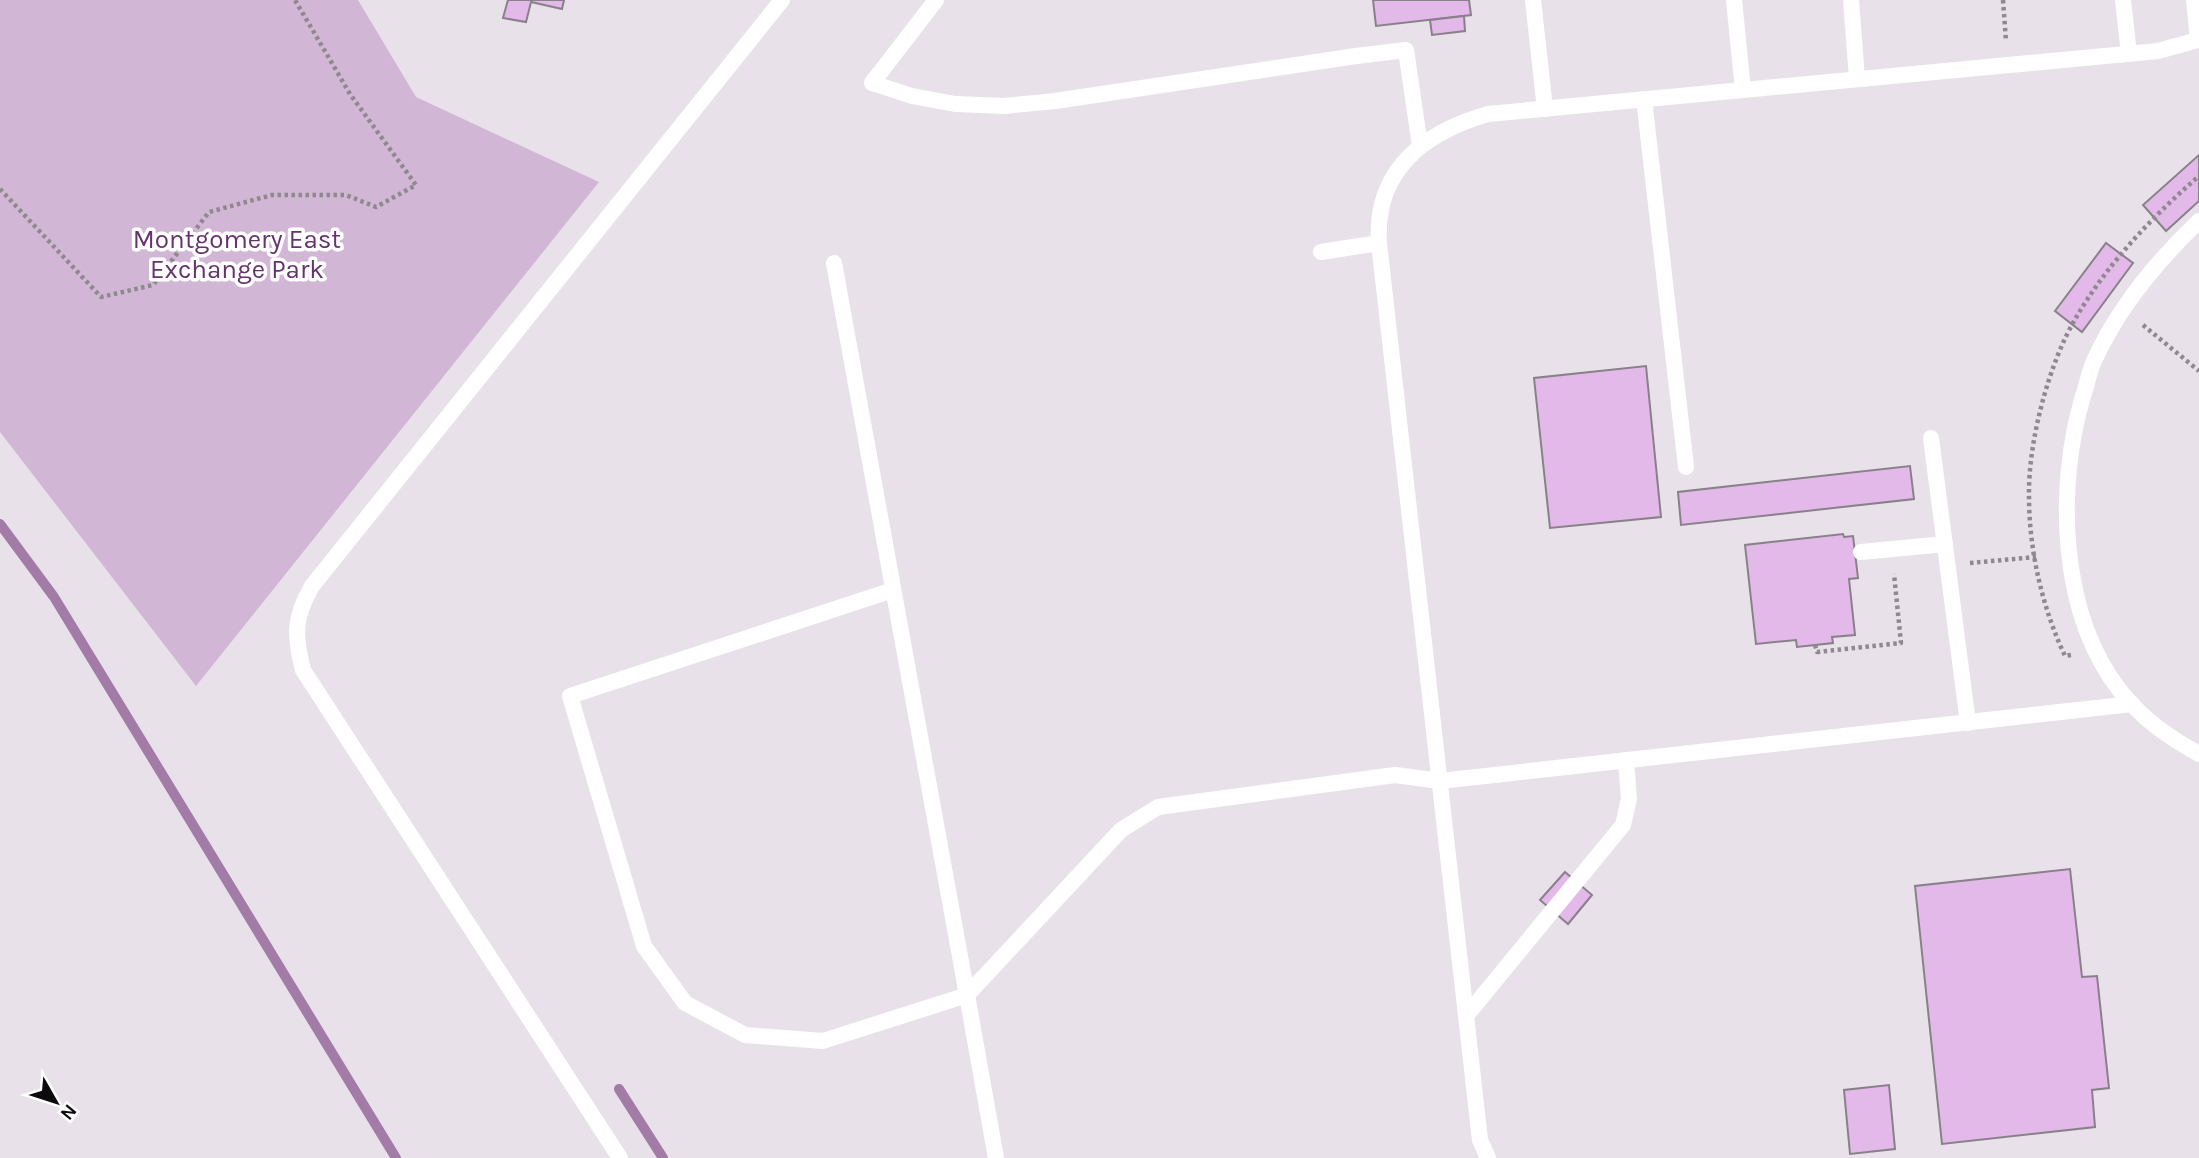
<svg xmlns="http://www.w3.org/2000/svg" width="2199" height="1158" font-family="Karla,sans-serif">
	<rect width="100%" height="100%" fill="#e9e1ea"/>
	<polygon fill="#d1b6d5" points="0,0 358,0 416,97 599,182 196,686 0,432"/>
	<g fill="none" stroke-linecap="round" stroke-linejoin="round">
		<g stroke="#a27ba7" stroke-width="10">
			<polyline points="0,524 54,597 396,1158"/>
			<polyline points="619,1089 663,1158"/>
		</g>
	</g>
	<g fill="#e2b9e8" stroke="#888189" stroke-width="2">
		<polygon points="508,0 564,0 562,9 531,2 526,22 503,18"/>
		<polygon points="1373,0 1469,0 1471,15 1376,26"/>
		<polygon points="1464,16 1465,31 1432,35 1430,20"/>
		<polygon points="2199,155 2199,201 2166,231 2143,205"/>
		<polygon points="2106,243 2133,263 2082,332 2055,311"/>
		<polygon points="1646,366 1661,517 1550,528 1534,378"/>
		<polygon points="1910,466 1914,499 1681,525 1678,492"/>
		<polygon points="1843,534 1844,537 1853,536 1858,578 1849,579 1855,635 1832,637 1833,643 1797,647 1796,640 1756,644 1745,545"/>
		<polygon points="2070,869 2082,977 2097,976 2109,1088 2092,1090 2095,1127 1942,1144 1915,886"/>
		<polygon points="1565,872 1592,895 1568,924 1540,900"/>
		<polygon points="1889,1085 1895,1149 1850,1154 1844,1090"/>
	</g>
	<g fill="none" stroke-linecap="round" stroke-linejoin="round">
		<g stroke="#8f898f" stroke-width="4.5" stroke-dasharray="3.5 3.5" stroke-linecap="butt">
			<polyline points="2003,0 2006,41"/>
			<polyline points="0,189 101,297 153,285 209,212 272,195 346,195 376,207 416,185 350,94 295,0"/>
			<polyline points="2143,325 2199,371"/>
			<polyline points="1970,563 2036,557"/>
			<polyline points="1815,645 1817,652 1901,643 1894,574"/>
			<path d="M 2071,655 L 2065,656 C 2042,607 2029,550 2029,496 C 2028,442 2049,362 2077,316 C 2108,263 2153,216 2199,176"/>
		</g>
		<g stroke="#fff" stroke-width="16">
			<polyline points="936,0 872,83 912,96 955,104 1004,106 1055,101 1356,56 1406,50 1420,146"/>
			<polyline points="1533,0 1545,109"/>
			<polyline points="1734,0 1743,90"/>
			<polyline points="1851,0 1857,79"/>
			<polyline points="2123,0 2129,54"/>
			<polyline points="1644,99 1686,467"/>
			<path d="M 2199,221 C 2157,261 2118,308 2094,361 C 2089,372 2087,385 2083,396 C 2056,487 2059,614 2121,692 C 2143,719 2168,737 2199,754"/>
			<polyline points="1321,252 1379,243"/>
			<polyline points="834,263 967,995 823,1041 745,1035 685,1003 644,946 570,696 893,590"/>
			<polyline points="1931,438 1968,723"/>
			<polyline points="1861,552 1945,544"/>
			<polyline points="1466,1016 1623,825 1629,799 1626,760"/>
			<path d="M 620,1158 L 303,670 C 294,635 294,617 312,586 L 782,0"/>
			<polyline points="996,1158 967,995 1121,830 1158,807 1395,775 1440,781 2132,704"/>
			<path d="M 1488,1158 L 1480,1140 L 1379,243 C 1374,170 1425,132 1488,114 L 2158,51 L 2198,40 L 2194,0"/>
		</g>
	</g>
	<g text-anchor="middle" stroke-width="7" stroke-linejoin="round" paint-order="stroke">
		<g font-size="26" fill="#65336d" stroke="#fff">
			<text x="237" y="248">Montgomery East<tspan x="237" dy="30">Exchange Park</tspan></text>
		</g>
	</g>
	<g transform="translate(56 1102) rotate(129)" stroke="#ffffff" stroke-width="5" paint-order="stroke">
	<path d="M0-5L12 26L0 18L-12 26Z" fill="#0e0b0e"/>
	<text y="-10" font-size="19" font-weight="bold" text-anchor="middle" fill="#0e0b0e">N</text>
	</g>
</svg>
